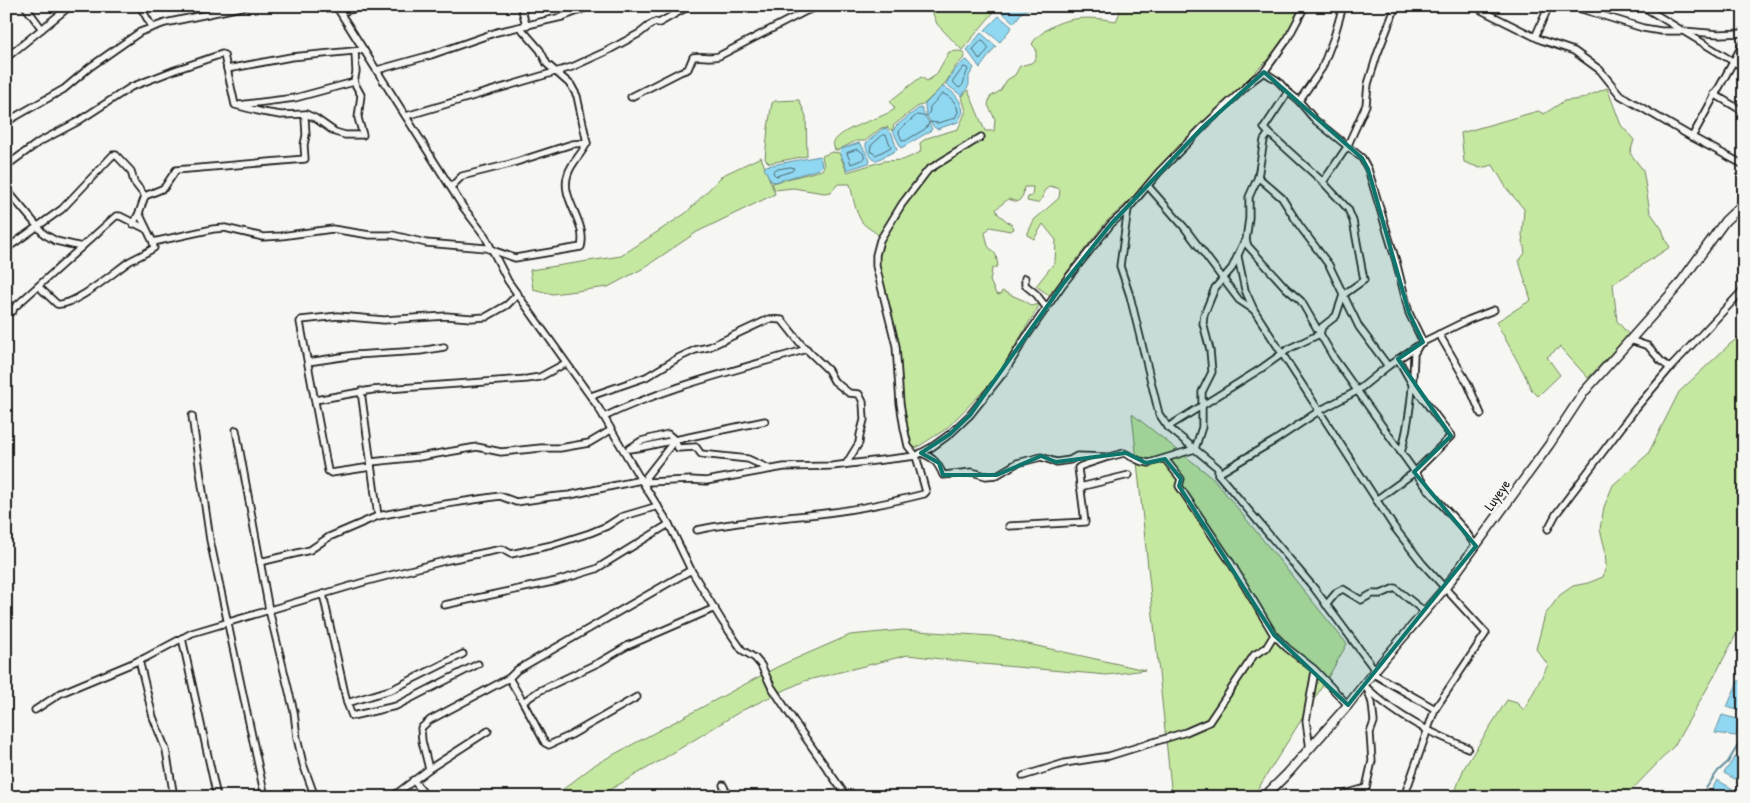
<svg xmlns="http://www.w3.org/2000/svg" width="1750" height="803" font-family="'Patrick Hand',sans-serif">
	<rect width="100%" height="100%" fill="#f6f6f2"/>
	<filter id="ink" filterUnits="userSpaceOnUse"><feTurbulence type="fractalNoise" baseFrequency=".02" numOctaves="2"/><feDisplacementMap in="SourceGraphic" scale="10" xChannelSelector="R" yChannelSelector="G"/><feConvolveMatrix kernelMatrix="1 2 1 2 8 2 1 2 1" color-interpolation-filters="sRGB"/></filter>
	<g filter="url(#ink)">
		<g fill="#c5e8a1" stroke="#70825e">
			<polygon points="930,6 990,6 993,13 962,50 937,24"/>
			<path d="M 1116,6 L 1301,6 L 1290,30 L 1271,56 L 1157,170 L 1143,189 L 1106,222 L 1049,295 L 1036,286 L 1055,262 L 1056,240 L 1043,224 L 1034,239 L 1027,235 L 1034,220 L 1059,198 L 1060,189 L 1050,186 L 1044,191 L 1043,198 L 1037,203 L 1027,201 L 1028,197 L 1032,196 L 1033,187 L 1024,187 L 1023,195 L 1018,202 L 1008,199 L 996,209 L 998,214 L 1013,226 L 1014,229 L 1010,231 L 990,227 L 985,233 L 988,246 L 996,255 L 998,266 L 992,269 L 990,281 L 996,294 L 1000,295 L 1002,291 L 1025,301 L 1031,306 L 1040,304 L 996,378 L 946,429 L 916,448 L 908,444 L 899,373 L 900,350 L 878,266 C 878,259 882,243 880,238 C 877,231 867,229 862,222 C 855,212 853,196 850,184 L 838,184 L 831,192 L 824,193 L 793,188 L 775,190 L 772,183 L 822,170 L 824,166 L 822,156 L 832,152 L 839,153 L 847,172 L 884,161 L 903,160 L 919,153 L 921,150 L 920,143 L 927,138 L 958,129 L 966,111 L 962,97 L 968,90 L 985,131 L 994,131 L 995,119 L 988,105 L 990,97 L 1000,91 L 1007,80 L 1015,75 L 1020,66 L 1031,63 L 1036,59 L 1036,49 L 1032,44 C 1035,38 1040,35 1046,30 C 1068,15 1092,17 1116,21 L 1120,12 Z"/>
			<path d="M 959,51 L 964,52 L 965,57 L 956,66 L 944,85 L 923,105 L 918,106 L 894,125 L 892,131 L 887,127 L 881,128 L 865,141 L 856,141 L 838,150 L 835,150 L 833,143 C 845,125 877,121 895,109 L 890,101 L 921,77 L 927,81 L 936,75 L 949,52 Z"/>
			<polygon points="1607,88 1621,125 1634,140 1630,153 1643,170 1650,212 1662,229 1666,241 1670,247 1613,284 1617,321 1629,335 1588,378 1560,347 1547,357 1560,375 1538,396 1531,389 1524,373 1496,322 1531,300 1519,261 1525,253 1522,235 1524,209 1507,189 1493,165 1480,168 1464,162 1461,133 1538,111 1544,114 1564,101 1581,99"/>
			<polygon points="799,100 806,116 807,156 769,163 765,159 768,128 772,103 775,101"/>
			<polygon points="761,157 775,194 697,232 642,269 608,287 552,294 533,289 530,270 621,256 686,213 723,175"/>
			<polygon points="1744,334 1744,614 1740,627 1716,673 1674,746 1625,797 1453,797 1464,768 1507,700 1517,703 1524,710 1548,665 1536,649 1545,615 1560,595 1573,586 1588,583 1603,577 1606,566 1605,549 1600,529 1604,507 1613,485 1648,454 1679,392 1730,344"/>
			<polygon points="1132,414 1213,478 1347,644 1330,674 1256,792 1223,797 1172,797"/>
			<polygon points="903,630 992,636 1145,670 1107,675 982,664 908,655 804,681 741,711 658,762 597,797 553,797 596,764 779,666 850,635"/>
		</g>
		<g fill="#90d8f1" stroke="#628d9c">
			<polygon points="1006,6 1034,6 1022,12 1014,23 1002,12 1001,10"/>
			<polygon points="999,16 1012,27 1000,42 985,30"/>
			<polygon points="981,33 996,46 980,68 967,50"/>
			<path d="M 967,60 L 974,68 L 969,76 L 969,85 L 962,96 L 946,84 C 951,75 957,64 967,60 Z"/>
			<path d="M 942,87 C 953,89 962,101 963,112 L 958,122 L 937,129 C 930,126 924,112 925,104 Z"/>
			<polygon points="919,108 921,108 932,129 929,132 901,148 893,131 896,126"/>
			<path d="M 886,128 L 892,134 L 897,150 L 875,161 C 870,156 865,150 866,143 L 882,129 Z"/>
			<polygon points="859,143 862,146 870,160 869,163 847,170 840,152 841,149"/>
			<polygon points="820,156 822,166 819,169 775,182 771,181 764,168 766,166"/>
			<polygon points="1738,681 1744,681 1744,712 1727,707"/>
			<polygon points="1722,715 1741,720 1736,736 1715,733"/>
			<polygon points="1735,757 1744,761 1744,766 1735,779 1724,773"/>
			<polygon points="1717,780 1733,789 1728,797 1708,797"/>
		</g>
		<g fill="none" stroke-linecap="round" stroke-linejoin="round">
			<g stroke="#4a6771" stroke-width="1">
				<polygon points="982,40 989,48 980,60 973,50"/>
				<path d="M 964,67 L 967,68 L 968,70 C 964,76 965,86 959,88 L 953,82 Z"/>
				<path d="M 943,94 C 951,96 957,104 958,112 L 955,118 L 938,123 L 930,122 L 925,129 L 905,141 L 902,140 L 899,133 L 900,129 L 917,115 C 926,117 930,117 930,107 Z"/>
				<polygon points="883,135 886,135 891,147 876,155 870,151 871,146"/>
				<polygon points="858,149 864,154 864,159 851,164 847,153"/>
				<polygon points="791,167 794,168 792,171 776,176 773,173 774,170"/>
			</g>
			<polyline stroke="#628d9c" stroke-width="2" points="1700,797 1718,771 1728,762 1744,735"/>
			<g stroke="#1c1c1c" stroke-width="9">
				<g id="street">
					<polyline points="25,6 42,29"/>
					<polyline points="140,6 152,27"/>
					<polyline points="336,6 463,207 485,236 508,281 598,407 641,480 669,524 691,570 722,621 742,650 755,658 761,665 771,686 800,730 847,797"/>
					<polyline points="521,6 526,25"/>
					<polyline points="1343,6 1334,37 1322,68 1299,101 1315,120 1362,158 1368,169 1396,261 1409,313 1423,342"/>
					<polyline points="1481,6 1481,10 1541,40 1574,51 1600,70 1620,95 1692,137 1744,165"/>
					<polyline points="1572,6 1643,28 1661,31 1683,31 1744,68"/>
					<polyline points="1642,6 1683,31 1719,34 1744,33"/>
					<polyline points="340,12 366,6"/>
					<polyline points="1535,37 1549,6"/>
					<polyline points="6,58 70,6"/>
					<polyline points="227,69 291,57 364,50"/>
					<polyline points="377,70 431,55 497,32 562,17 591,6"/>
					<polyline points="1288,92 1299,101"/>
					<polyline points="1714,94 1744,112"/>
					<path d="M 631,97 L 680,72 L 688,69 L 693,57 C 703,55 708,59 719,56 L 806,11 L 820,6"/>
					<polyline points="239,105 295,98 354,82"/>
					<polyline points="406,116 572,67 607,51 640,33 650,25 655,22 659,23 689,6"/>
					<polyline points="6,122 64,89 90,67 140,32 165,23 246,6"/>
					<polyline points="1269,133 1323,182"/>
					<path d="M 981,137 L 928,170 L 902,204 L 880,240 L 876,255 L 876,266 L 896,346 L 900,403 L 904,428 L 908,446 L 916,456 L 921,453 C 933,457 938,463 943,475 L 972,472 L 986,476 L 997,475 L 1017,463 L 1041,457 L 1056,462 L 1070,460 L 1077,456 L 1109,457 L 1124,453 L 1140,461 L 1149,463 L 1195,449 L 1202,427 L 1202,392 L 1212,372 L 1210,350 L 1203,323 L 1204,315 L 1215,288 L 1232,268 L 1242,246 L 1246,240 L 1249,218 L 1249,197 L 1258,177 L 1264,140 L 1269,133 L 1264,128 L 1288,92 L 1278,81 L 1264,72"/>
					<polyline points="1692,137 1744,42"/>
					<polyline points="6,166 39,142 77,122 131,87 175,70 222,54 224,55 235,105 262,112 281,115 306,114 315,118 335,132 345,135 363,135 358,118 361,95 354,82 356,72 355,52"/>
					<polyline points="1258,177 1282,198 1299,225 1329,265 1359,327 1388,366"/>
					<polyline points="1148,186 1184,227 1239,300 1254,310 1394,527 1422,563 1486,633 1435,709 1404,797"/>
					<polyline points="451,187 462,176 510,164 572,144 587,143"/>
					<polyline points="6,189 44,234 56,241 82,247"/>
					<polyline points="145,196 164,188 176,170 305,159 304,145 306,135 305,118 306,114"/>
					<polyline points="1128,209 1120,266 1130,296 1159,414 1168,427 1218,468 1218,474 1314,588 1375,670"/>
					<polyline points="133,224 139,213 145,196"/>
					<polyline points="1246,240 1248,246 1286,288 1301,301 1334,358 1415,472 1430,492 1463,528 1476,546"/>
					<path d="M 153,242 L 213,229 L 225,228 L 263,237 L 281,236 L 332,229 L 370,235 L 393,235 L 426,243 L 486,248 L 515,258 L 581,247 C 588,222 559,198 568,174 C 571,163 582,154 587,143 L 577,96 L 571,85 L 547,64 L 540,50 L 520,27"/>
					<polyline points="6,249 62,209 113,155 116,155 131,171 134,182 145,196"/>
					<polyline points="1238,257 1245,290 1254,310"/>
					<polyline points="1025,278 1025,285 1036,294 1046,307"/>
					<path d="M 39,287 L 57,304 C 74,307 115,271 130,261 C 138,257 146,253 154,248 L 153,242 L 139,213"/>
					<polyline points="6,302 13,311"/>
					<polyline points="6,315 116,216 120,216 146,229"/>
					<polyline points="1439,334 1468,384 1481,414"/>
					<polyline points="1630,340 1648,346 1661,361 1670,368"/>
					<polyline points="308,362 355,355 420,351 444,347"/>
					<polyline points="361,391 378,516"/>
					<polyline points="591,396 646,377 678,358 695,350 709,347 769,319 782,320 801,344 828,370 834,381 849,393 859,394 863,402 864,420 860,435 859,443 846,464"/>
					<polyline points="315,400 372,390 527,379 540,377 566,363"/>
					<polyline points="192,416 210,540 265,797"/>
					<path d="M 604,417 C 668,386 738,370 807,349"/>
					<polyline points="1168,427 1262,368 1290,348 1320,334 1322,327 1336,316 1343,295 1364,280 1353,221 1348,209 1323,182 1347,147 1366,105 1368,84 1377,55 1396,6"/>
					<polyline points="236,430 269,610 294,712 297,738 303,764 315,797"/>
					<polyline points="630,448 641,441 668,434 675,440 765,421"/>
					<path d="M 629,449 C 645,448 659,443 675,440 L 678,448 L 696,447 L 701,454 L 748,459 L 770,469"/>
					<polyline points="921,453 932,447 950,434 970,415 1005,371 1026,337 1063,284 1111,224 1128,209 1159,172 1203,127 1253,80 1264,72 1287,40 1305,6"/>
					<path d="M 1401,453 C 1410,420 1413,388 1414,354 L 1418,347"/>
					<polyline points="1165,459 1181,479 1179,486 1231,563 1274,635 1287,648 1314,669 1348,705"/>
					<polyline points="371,462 419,457 477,447 501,452 541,448 560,448 589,443 611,430"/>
					<polyline points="371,467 331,473 328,471 300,322 301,320 338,316 384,320 446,316 471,318 486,317 507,305 518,294"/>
					<polyline points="1218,474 1274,441 1319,411 1357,391 1388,366 1423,342 1468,320 1494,310"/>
					<polyline points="647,482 646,477 675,440"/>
					<polyline points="1080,487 1129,475"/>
					<polyline points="1376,500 1415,472 1451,436 1412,384 1398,359"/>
					<polyline points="1009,526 1085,522 1078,468 1081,466 1105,458"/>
					<polyline points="1548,529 1556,514 1636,408 1670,368 1744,289"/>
					<path d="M 260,562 L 310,550 L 329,537 L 378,516 L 419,508 L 500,496 L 516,502 L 550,497 L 570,495 L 641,480 L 647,482 L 691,480 L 706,481 L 784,467 L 832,466 L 916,456 L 926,492 L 924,494 C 892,502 859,509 826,513 C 783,518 739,521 697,530"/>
					<polyline points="323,594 347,703 352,716 396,706 478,664"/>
					<polyline points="444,605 557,581 596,569 669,524"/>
					<polyline points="1326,605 1337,592 1343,589 1361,600 1372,594 1381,594 1395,588 1425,612"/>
					<polyline points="182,638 217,797"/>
					<polyline points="139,660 153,717 166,750 174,797"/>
					<polyline points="1372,673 1435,709"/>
					<polyline points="509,678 523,702 539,691 600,662 627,646 715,608"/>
					<path d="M 1368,689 C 1399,718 1429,732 1468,748"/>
					<polyline points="523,702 545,743 549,745 571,735 637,697"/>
					<polyline points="347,703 393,689 463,654"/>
					<polyline points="35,710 61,693 145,658 192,633 364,582 448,560 502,549 511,554 552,545 590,533 607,526 621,517 658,506"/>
					<polyline points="1310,749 1306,721 1315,671"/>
					<polyline points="429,769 488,731"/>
					<polyline points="1023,776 1065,763 1109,756 1186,732 1209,722 1254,655 1266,648 1274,635"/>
					<polyline points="413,780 427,797"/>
					<polyline points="392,797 429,769 422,741 421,728 430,720 509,678 517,670 691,570"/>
					<polyline points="723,797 727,793 723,785"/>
					<polyline points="1344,797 1345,794 1366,788 1372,761 1370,733 1374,722 1372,703 1367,688"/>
				</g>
			</g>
			<g stroke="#1c1c1c" stroke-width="11">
				<polyline id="secondary" points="1264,797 1288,773 1348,705 1375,670 1445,588 1549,445 1584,392 1678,286 1725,221 1744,203"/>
			</g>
			<use href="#street" stroke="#f6f6f2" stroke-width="5.5"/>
			<use href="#secondary" stroke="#f6f6f2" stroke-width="8"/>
		</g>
	</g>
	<path fill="#0f766e" fill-opacity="0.2" stroke="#0f766e" stroke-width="4" stroke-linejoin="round" d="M 1264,72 L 1362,158 L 1368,169 L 1409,313 L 1423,342 L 1398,359 L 1451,436 L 1414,472 L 1476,546 L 1348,705 L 1274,635 L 1179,486 L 1181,479 L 1165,459 L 1146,463 L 1126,453 L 1056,462 L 1041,456 L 997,475 L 943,475 L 939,463 L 921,453 L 950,434 L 970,415 L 1063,284 L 1111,224 L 1203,127 Z"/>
	<g text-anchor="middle" stroke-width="5" stroke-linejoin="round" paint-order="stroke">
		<g font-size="14" fill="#1c1c1c" stroke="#f6f6f2">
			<text transform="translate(1497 495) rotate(-55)" y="5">Luyeye</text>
		</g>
	</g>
	<rect width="1750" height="803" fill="none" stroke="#f6f6f2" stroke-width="25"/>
	<rect x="12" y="12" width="1725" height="778" fill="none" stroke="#1c1c1c" stroke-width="2" filter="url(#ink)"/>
</svg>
